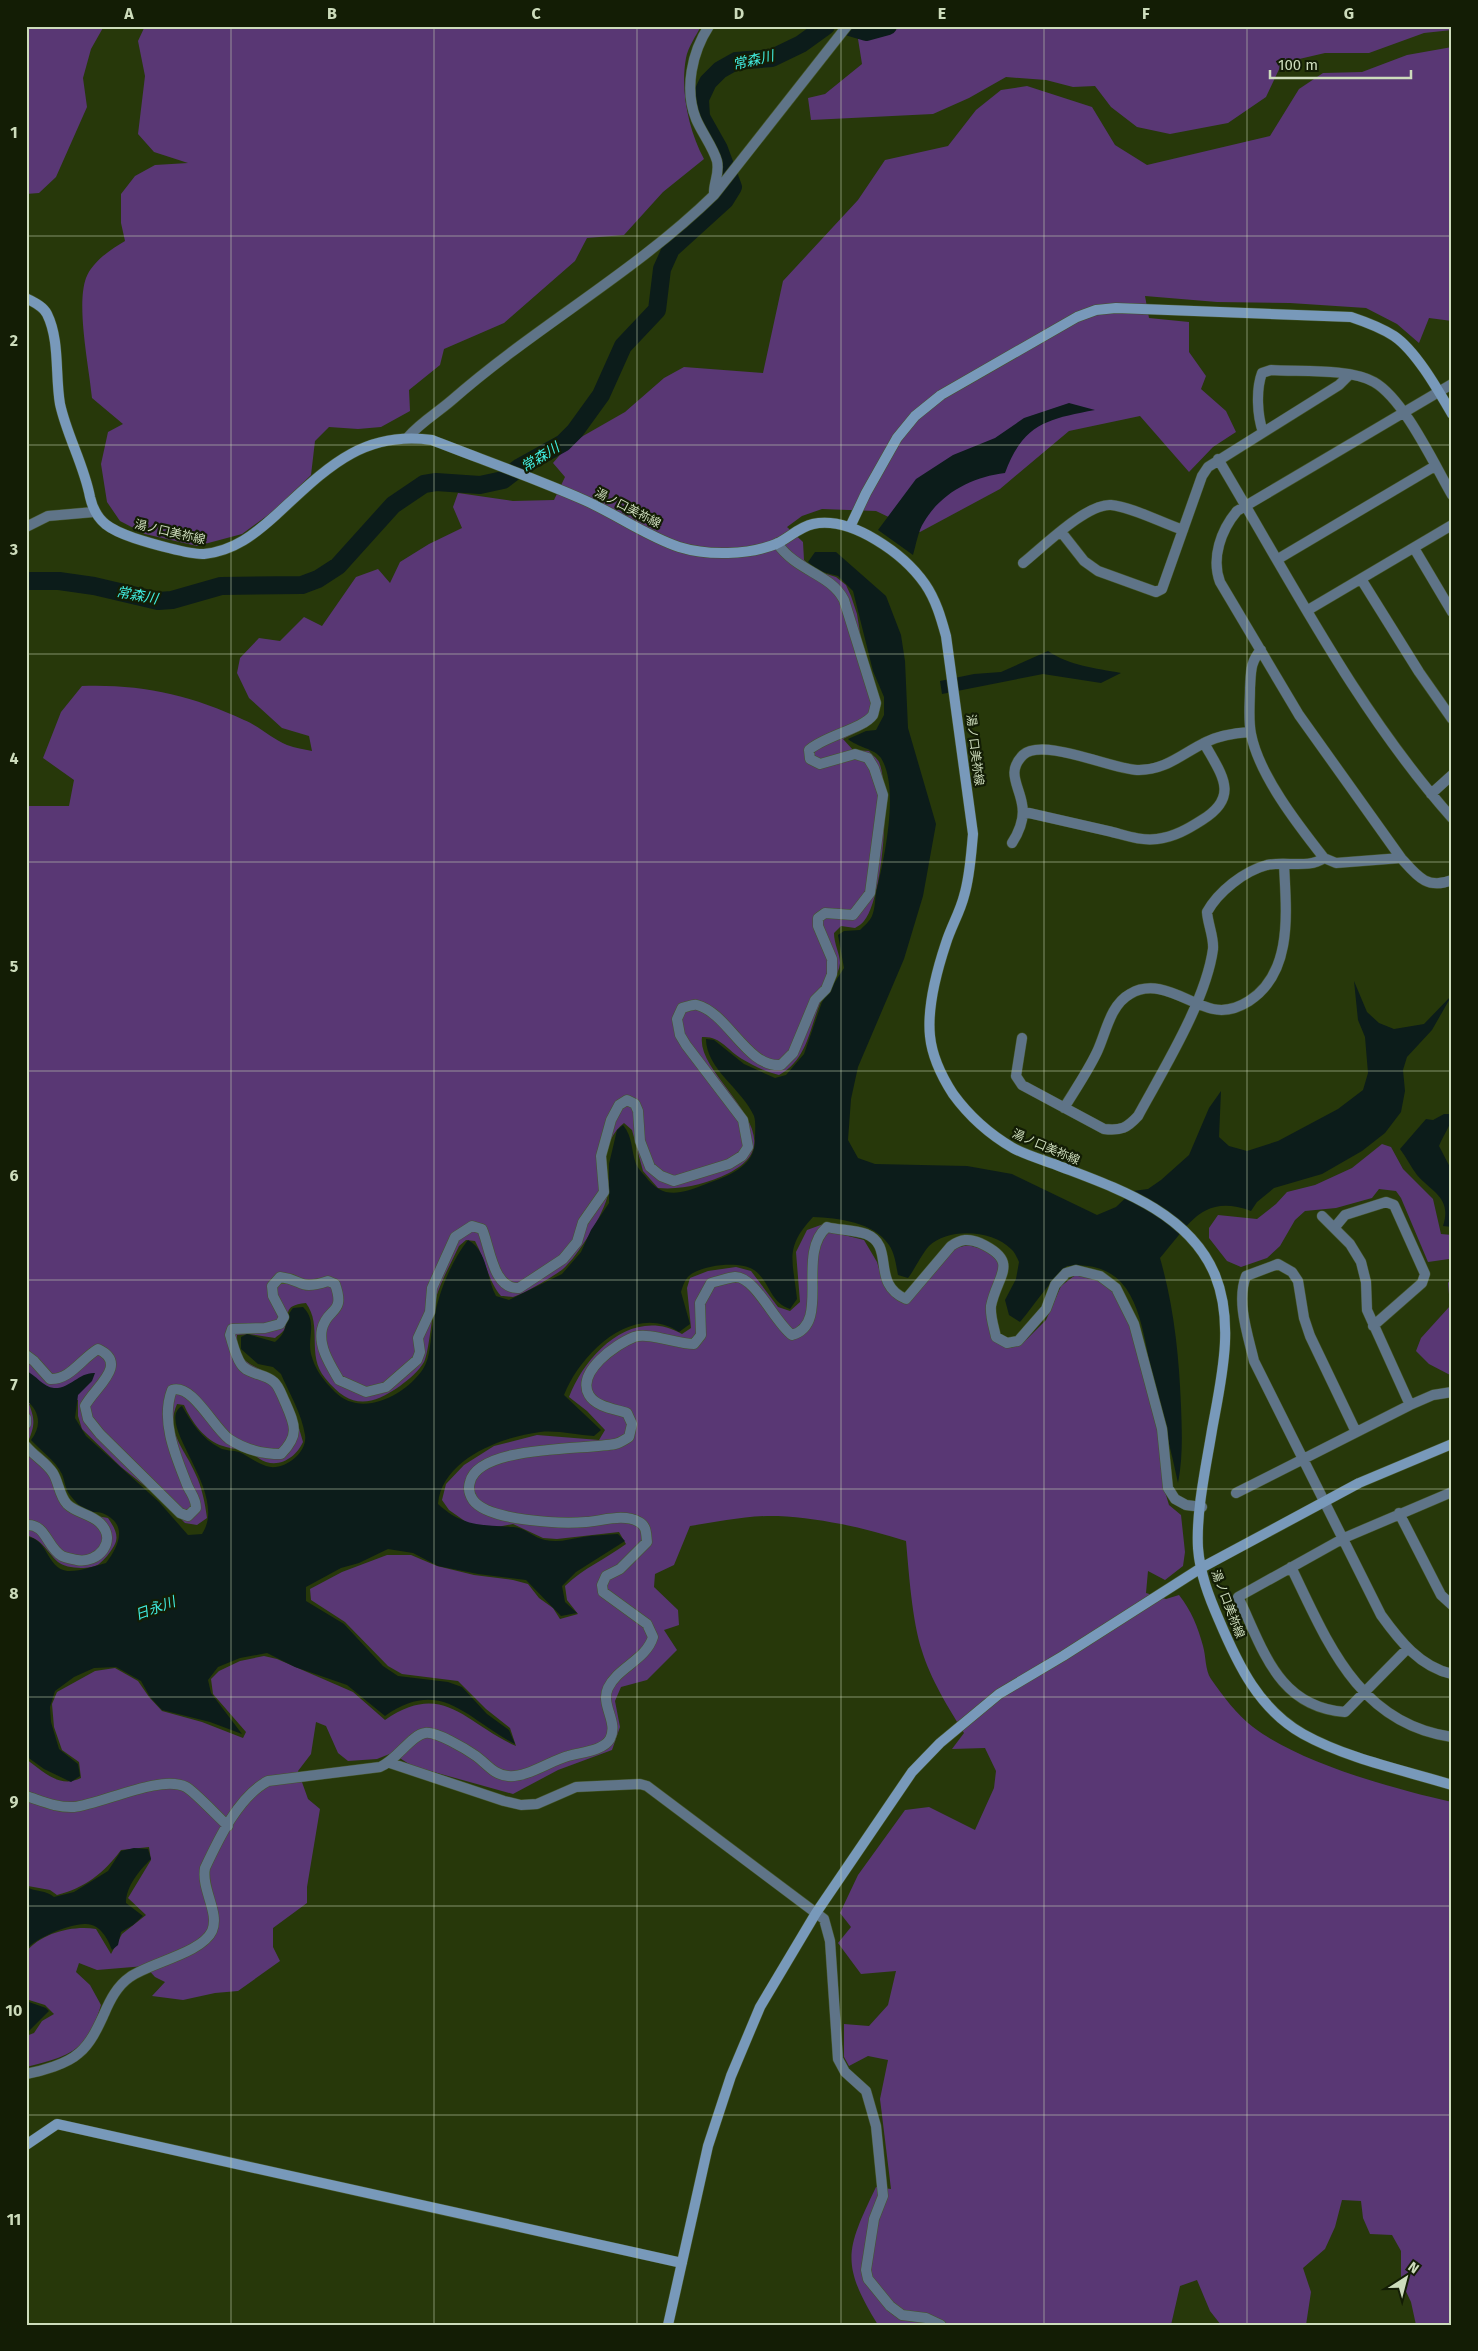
<svg xmlns="http://www.w3.org/2000/svg" width="1478" height="2351" font-family="'Fira Sans','Noto Sans JP',sans-serif">
<style>
.green{fill:#593774}
.water{fill:#0c1c1a}
.lines{fill:none;stroke-linecap:round;stroke-linejoin:round}
.river{stroke:#0c1c1a;stroke-width:18}
.street-casing{stroke:#45562a;stroke-width:11}
.secondary-casing{stroke:#45562a;stroke-width:11}
.street{stroke:#5f7488;stroke-width:10}
.secondary{stroke:#7899ba;stroke-width:10}
.grid{fill:none;stroke:#cddcbc;stroke-width:1;stroke-opacity:0.55}
.labels{text-anchor:middle;stroke-width:4.5;stroke-linejoin:round;paint-order:stroke}
.street-label{font-size:12px;fill:#cddcbc;stroke:#131d05}
.water-label{font-size:14px;font-style:italic;fill:#41eee2;stroke:#131d05}
.neatline{fill:none;stroke:#cddcbc;stroke-width:2}
.grid-label{font-size:16px;text-anchor:middle;font-weight:bold;fill:#cddcbc}
</style>
<rect width="100%" height="100%" fill="#27380a"/>
<path class="green" d="M26,26H104L91,49L83,78L87,107L56,177L39,193L26,194Z
M145,26H701C696,36 688,47 686,58C680,91 689,131 704,159L663,192L624,235L587,238L575,261L504,323L444,349L440,365L409,390L410,411L381,427L358,429L329,427L315,441L311,475L275,510L242,534L197,546L145,534L120,521L107,502L101,464L108,432L123,424L92,398C89,366 76,306 86,278C92,262 111,249 125,241L121,223V194L135,176L155,165L188,163L154,152L138,134L145,76L138,41Z
M925,26H1452V30L1424,33L1369,53H1325L1282,63L1266,97L1228,123L1170,134L1137,127L1111,107L1095,86L1073,87L1046,80L1006,77L969,98L933,114L811,120L808,98L825,94L862,64L858,39L889,30Z
M1452,47V321L1429,318L1419,343L1397,324L1366,308L1290,303L1217,302L1145,296L1149,318L1189,322V352L1206,376L1201,389L1226,411L1236,432L1213,447L1189,472L1140,416L1069,431L1000,489L920,532L876,511L822,509L802,516L787,527L803,542L804,560L817,571L836,577L846,585L851,596L857,614L874,720L867,727L843,739L853,750L869,751C872,755 877,758 879,762C891,790 883,899 864,921C862,924 858,926 855,928L841,926L834,933C834,944 840,954 840,963C839,977 826,988 821,1001C809,1029 808,1059 779,1075C766,1072 754,1066 742,1059C727,1050 721,1036 702,1037C696,1078 801,1137 729,1173C706,1184 683,1190 658,1188L643,1171L632,1130L624,1123C612,1132 605,1149 606,1164C607,1174 610,1184 608,1194C604,1214 578,1256 563,1269C554,1276 524,1294 513,1297C510,1297 505,1296 501,1296C488,1281 485,1259 475,1241L466,1240L459,1246C451,1263 441,1281 436,1298C432,1313 429,1353 424,1362C419,1371 408,1380 400,1386C370,1407 350,1409 325,1378C306,1355 323,1326 306,1303C280,1306 292,1314 284,1330C282,1333 277,1336 275,1338L249,1334L237,1335C237,1372 261,1361 279,1384C291,1399 298,1424 303,1442C297,1455 283,1467 266,1462C260,1460 255,1455 249,1452C241,1449 231,1449 223,1446C205,1441 191,1421 184,1405L177,1404C165,1432 185,1449 195,1473C202,1487 205,1503 207,1518L197,1525L185,1523L161,1499L121,1467L82,1429L78,1416V1400L29,1404C35,1420 35,1425 28,1442L50,1461L64,1493L74,1505L91,1515L108,1518C114,1527 120,1536 114,1546C110,1553 105,1559 99,1564C90,1570 66,1569 58,1562C46,1551 43,1540 26,1535V806H69L74,780L43,758L61,712L82,686C141,684 191,695 244,720C259,726 272,739 287,745C295,748 304,749 312,751L309,736L282,728L249,698L237,673L240,658L259,638L280,641L304,617L322,626L356,577L378,569L390,583L400,562L429,544L462,528L453,507L458,493L513,501L554,500L565,477L553,463L569,444L625,412L664,378L684,367L763,373L783,281L858,200L885,160L948,146L976,110L1001,90L1027,86L1092,107L1115,145L1147,165L1270,136L1299,89L1323,73L1362,72L1407,55Z
M1382,1144L1391,1147L1403,1169L1433,1199L1441,1234L1452,1235V1262L1449,1259L1428,1262L1401,1198L1396,1191L1379,1189L1372,1198L1336,1208L1305,1211L1295,1220L1280,1246L1267,1258L1241,1267L1227,1261L1209,1238V1228L1218,1215L1257,1219L1276,1204L1287,1192L1315,1185L1352,1168Z
M829,1222L844,1235L864,1240L877,1262L884,1285L902,1300L956,1248L968,1245L989,1251L1002,1266L987,1311L995,1340L1011,1348L1027,1339L1046,1320L1061,1286L1078,1273L1098,1279L1113,1290L1132,1328L1161,1432L1163,1485L1169,1505L1181,1515L1185,1552L1183,1566L1165,1580L1148,1571L1146,1593L1166,1599L1179,1595C1191,1610 1198,1627 1203,1646C1206,1656 1205,1670 1211,1679C1223,1696 1237,1715 1253,1727C1300,1763 1394,1789 1452,1802V2325H1416L1411,2302L1401,2281V2251L1392,2235L1370,2234L1363,2218L1361,2201L1342,2200L1335,2227L1325,2249L1303,2268L1311,2292L1306,2325H1221L1210,2311L1197,2280L1180,2286L1171,2325H878C840,2263 846,2250 876,2187L891,2189L880,2099L888,2060L868,2056L849,2066L844,2057V2024L869,2026L888,2005L896,1971L861,1974L838,1943L851,1927L840,1913L858,1875L905,1810L929,1807L975,1830L994,1788L996,1771L985,1748L952,1749L964,1733C949,1709 930,1678 922,1651C912,1620 909,1574 906,1541C866,1528 820,1518 778,1516C749,1515 718,1522 690,1526L674,1565L655,1574L654,1587L678,1610L679,1625L664,1630L677,1650L647,1680L621,1687L615,1701L620,1727L612,1750L558,1770L513,1794L412,1766L392,1753L377,1759L348,1761L338,1753L326,1726L316,1722L311,1754L298,1771L308,1799L320,1809L307,1887V1903L273,1928V1947L280,1961L238,1991L215,1993L183,2000L152,1996L165,1982L155,1977L145,1966L97,1970L79,1963L76,1972L90,1985L101,2005C87,2051 71,2056 26,2067V2036L34,2033L42,2021L54,2014L45,2005L29,2000L26,1995V1952C41,1933 73,1925 96,1929L111,1954L122,1934L146,1915L128,1898L151,1860L149,1847L121,1850C104,1873 85,1888 57,1895L50,1890L28,1886L26,1884L28,1840L26,1831V1759C43,1771 59,1789 81,1778L79,1762L62,1750L54,1727L52,1704L57,1692L95,1671L115,1668L138,1681L149,1697L162,1711L202,1722L243,1738L246,1732L213,1694L211,1679L219,1671L240,1661L264,1656L277,1659L353,1692L385,1720C444,1680 464,1723 516,1746L510,1728L486,1709L458,1681L402,1674L388,1666L345,1622L311,1600L310,1589L342,1572L387,1555H411L437,1566L474,1575L513,1580L528,1584L539,1598L553,1608L560,1619L578,1614L567,1600L565,1586C583,1568 606,1559 626,1544L619,1532L557,1539L543,1538L513,1524L492,1528L469,1524L449,1510L442,1500L446,1484L464,1465L494,1446L537,1435L599,1440L605,1430L587,1411L569,1397C586,1353 633,1306 682,1334L691,1328L687,1288L690,1278L708,1271L736,1267L751,1271L778,1307L790,1311L800,1302L796,1252L807,1230Z
M1452,1276V1376L1429,1364L1416,1351L1421,1338L1450,1306L1448,1283Z"/>
<path class="water" d="M1069,403L1095,410C1047,419 1023,424 1005,473C972,477 941,493 924,522C918,531 916,545 913,555L878,530L916,479L953,455L995,438L1024,418Z
M815,552H836L886,596L901,635L905,661L908,728L936,824L923,896L904,959L858,1067L851,1099L848,1140L858,1158L875,1164L967,1166L1012,1174L1097,1215L1116,1207L1133,1191L1148,1189L1161,1180L1189,1155L1209,1108L1221,1091L1219,1137L1229,1146L1247,1151L1278,1141L1338,1109L1363,1090L1368,1073L1365,1037L1358,1020L1354,981L1367,1012L1379,1023L1394,1029L1424,1024L1452,995L1432,1030L1407,1057L1403,1070L1405,1091L1401,1112L1385,1133L1362,1151L1322,1174L1274,1188L1257,1202L1251,1211C1202,1193 1189,1225 1160,1258C1174,1307 1179,1355 1181,1406C1182,1433 1183,1457 1178,1483C1171,1450 1163,1418 1154,1386C1146,1353 1143,1293 1111,1274C1096,1265 1083,1265 1067,1266C1048,1283 1036,1303 1020,1322L1009,1315L1005,1300L1016,1279L1019,1262C1017,1258 1015,1252 1011,1249C993,1230 948,1227 929,1246C921,1255 915,1269 908,1278L898,1275C896,1265 895,1254 889,1245C874,1222 838,1218 813,1217C784,1248 793,1260 797,1299L790,1309C769,1302 770,1281 754,1270C740,1260 697,1265 687,1278C684,1282 682,1288 681,1292L690,1324L679,1332C633,1301 580,1354 564,1395L601,1430L594,1436C577,1435 557,1430 540,1432C501,1437 442,1459 438,1504C463,1527 482,1525 513,1527C524,1527 534,1538 545,1540C559,1543 570,1539 583,1537C594,1535 606,1535 618,1534L625,1541L576,1572L562,1586L565,1602L577,1613L561,1616L526,1580L478,1574L438,1566L413,1553L388,1549L359,1563L341,1568L306,1587V1601L344,1624L383,1666L398,1676L448,1682L462,1687L487,1714L509,1730L515,1744C467,1720 442,1676 385,1716L347,1685L295,1667L267,1653L240,1658L218,1667L208,1680L211,1693L242,1734L210,1722L162,1710L150,1697L141,1681L116,1667L94,1668L74,1677L55,1691L50,1707L51,1722L59,1749L78,1764L80,1776L71,1782L44,1769L26,1756V1537C48,1537 46,1568 67,1571C79,1572 94,1566 106,1563C119,1546 129,1524 102,1513C97,1511 91,1513 86,1511C81,1508 74,1500 70,1495C65,1489 65,1481 62,1474C55,1460 41,1451 31,1440C42,1426 40,1411 26,1400V1371C36,1375 43,1387 54,1388C70,1389 79,1372 95,1373L92,1381L78,1395L75,1418L86,1436L159,1502L188,1535L202,1534C230,1492 153,1423 182,1406C191,1422 202,1439 220,1448C225,1451 233,1450 239,1452C248,1456 257,1463 266,1466C283,1472 308,1453 305,1435C302,1414 289,1393 281,1374L273,1367L258,1364L241,1349V1337L247,1334L275,1342C291,1329 282,1321 293,1308L303,1307C318,1322 307,1337 311,1354C315,1370 324,1381 335,1392C361,1418 405,1396 423,1369C431,1357 430,1338 433,1325C437,1296 450,1263 468,1240C488,1251 486,1278 496,1296L509,1300L562,1274L581,1252L591,1230L609,1203V1164L617,1130L623,1125C633,1137 631,1150 636,1164C638,1168 642,1173 645,1176C663,1200 680,1194 706,1184C727,1176 756,1167 755,1139C755,1132 756,1122 754,1116C743,1090 706,1069 706,1039L714,1040L744,1064L775,1078L786,1075L804,1054L822,1002L844,968L838,935L844,931L860,930C864,926 870,921 872,916C875,909 875,900 876,893C884,860 900,788 881,758C875,749 857,747 848,739L866,731L876,730L884,715V697L873,671L853,591L838,576L819,571L808,562Z
M1048,651C1070,666 1095,668 1121,673L1101,683L1043,674L942,694L940,681L974,674L1001,672Z
M1444,1114H1452C1452,1125 1443,1135 1439,1146L1452,1171V1227L1443,1226C1452,1198 1433,1193 1417,1175C1411,1167 1406,1157 1400,1149L1426,1119L1433,1120Z
M134,1848L148,1849L151,1859C139,1871 126,1886 126,1903L143,1916L133,1925L121,1932L118,1945L112,1950C108,1939 100,1924 86,1924C71,1923 35,1938 26,1950V1887C36,1892 46,1890 54,1897L74,1892L108,1871L121,1851Z
M26,1998L29,2002L46,2008L49,2011L26,2034Z"/>
<g class="lines">
<path class="river" d="M846,26L866,32L888,26
M26,581H59L94,586L158,601L172,600L221,586L302,585L318,579L338,566L393,505L424,484L436,482L480,485L503,480L520,467L563,443L575,431L601,395L623,346L657,310L662,269L671,249L725,200L733,187L719,149L701,117L700,99L708,82L720,70L736,61L772,58L801,44L826,26"/>
<defs>
<path id="street" d="M714,195L847,26
M1452,384L1237,511C1221,530 1211,558 1220,582L1299,715L1401,858C1417,876 1427,890 1452,880
M1263,432C1257,415 1256,389 1262,373L1271,370C1299,372 1350,368 1374,382C1404,399 1434,464 1452,495
M408,437C421,422 437,413 452,400C535,327 634,273 714,195C713,183 720,174 717,161C713,147 702,133 696,119C684,89 692,52 709,26
M1218,459C1291,581 1357,711 1452,818
M26,527L48,516L94,512
M1062,533L1084,561L1098,571L1156,592L1162,589L1202,476L1208,467L1339,385L1349,375
M1414,548L1452,612
M1278,559L1435,466
M1023,563C1043,547 1087,503 1111,505C1132,507 1162,523 1183,530
M1361,579L1419,672L1452,719
M1308,610L1452,525
M1261,650C1250,662 1251,672 1250,688C1250,703 1248,719 1251,734C1259,775 1298,825 1324,858L1336,863L1401,858
M1431,794L1452,775
M1023,814L1029,813C1056,819 1082,825 1108,831C1125,835 1139,841 1157,839C1174,837 1188,829 1202,820C1241,796 1221,774 1204,743
M1012,843C1019,832 1025,818 1022,804C1019,785 1006,772 1023,755C1042,737 1112,769 1137,770C1165,771 1183,753 1206,742C1220,735 1235,733 1250,732
M1022,1038L1016,1076L1022,1085L1104,1129C1121,1131 1127,1128 1138,1116C1163,1070 1206,1001 1213,949C1214,937 1208,925 1207,912C1218,892 1244,871 1267,865C1286,861 1309,869 1324,858
M1064,1108C1075,1090 1088,1071 1097,1052C1106,1033 1110,1005 1130,994C1158,977 1187,1003 1213,1009C1227,1012 1238,1008 1249,1001C1294,972 1286,910 1284,864
M1322,1216L1350,1244L1361,1262L1366,1282L1367,1310L1410,1405
M1335,1227L1345,1215L1386,1202L1394,1205L1425,1274L1422,1283L1373,1326
M26,1355L34,1361L50,1379C70,1380 81,1359 98,1349C130,1364 94,1388 85,1406L88,1419L100,1434L180,1513L188,1516L196,1508C196,1499 192,1495 188,1487C176,1457 160,1421 172,1390C192,1383 213,1427 229,1439C244,1449 263,1454 281,1454C300,1435 295,1425 285,1402C282,1396 279,1386 274,1382C264,1373 248,1375 241,1364C235,1355 233,1344 230,1335L232,1329L265,1328L280,1324L284,1317L273,1296L272,1286L280,1277C305,1280 298,1291 328,1281L335,1284C346,1315 327,1307 322,1329C318,1347 331,1366 339,1380L366,1392L386,1387L417,1360L420,1352L418,1338L430,1312L432,1288L455,1237L472,1226L482,1229C490,1247 493,1290 519,1288L563,1259L577,1242L583,1222L604,1192L601,1156L611,1120L619,1105L627,1100L635,1104L638,1111L640,1141L650,1167L661,1176L674,1181L729,1164L742,1156L748,1147L743,1120L686,1045L680,1035L677,1019L682,1008C687,1007 693,1004 697,1005C728,1013 747,1068 781,1065L793,1053L815,1000L826,989L832,974V959L818,926V918L825,913L853,915L870,893L883,795L874,768L868,758L855,754L820,764L810,759L809,750C824,736 863,729 873,715C874,712 875,707 876,703L844,600C830,573 797,572 777,543
M26,1418V1424
M1356,1432L1310,1336L1304,1318L1298,1281L1292,1272L1278,1264L1246,1276C1236,1302 1248,1335 1254,1361L1381,1615C1399,1640 1420,1667 1452,1674
M26,1446C34,1456 46,1462 53,1473C59,1483 59,1495 67,1504C76,1513 91,1514 100,1523C118,1541 98,1564 77,1560C72,1559 66,1558 62,1556C47,1548 46,1523 26,1525
M1236,1493L1410,1405L1433,1395L1452,1392
M1399,1513L1441,1595L1452,1605
M1291,1567C1327,1641 1358,1724 1452,1737
M1408,1648L1345,1712C1277,1707 1263,1648 1238,1597L1344,1538L1452,1492
M390,1763L504,1801L521,1805L537,1804L576,1787L640,1784L647,1786L824,1919L830,1941L838,2059L845,2072L866,2091L876,2126L883,2196L874,2219L866,2270L868,2279L890,2306L902,2315L926,2318L941,2325
M26,1796C42,1801 57,1808 74,1807C102,1804 161,1774 186,1787C194,1791 219,1818 228,1826
M26,2074C42,2071 67,2064 79,2053C91,2043 98,2027 104,2014C110,2000 117,1986 130,1977C149,1963 202,1953 212,1931C220,1913 201,1889 205,1868C219,1838 239,1796 268,1781L380,1767C397,1760 411,1735 425,1733C436,1731 466,1749 476,1756C487,1764 494,1775 508,1776C526,1778 550,1761 568,1756C581,1752 603,1751 610,1739C619,1722 600,1705 608,1688C618,1667 646,1660 653,1637L647,1624L603,1592L602,1585L606,1576L620,1569L647,1542C646,1534 647,1526 639,1522C624,1513 602,1521 586,1522C562,1524 488,1521 473,1500C469,1494 468,1488 470,1482C479,1445 584,1450 615,1444C620,1443 624,1440 629,1437L632,1424L627,1413C615,1409 596,1407 589,1395C576,1372 616,1344 634,1337C649,1332 676,1344 694,1344L701,1335L700,1303L711,1283C719,1281 727,1278 735,1277C755,1276 775,1323 792,1335C832,1324 795,1254 827,1227C839,1230 854,1230 866,1234C896,1246 870,1284 906,1299L951,1246C961,1239 969,1238 980,1243C1021,1262 997,1275 991,1306C990,1317 994,1327 996,1337L1007,1343L1018,1341L1046,1309L1055,1285L1066,1273L1076,1270L1100,1276L1116,1288L1134,1324L1162,1429L1168,1488L1175,1499L1186,1505L1202,1507"/>
<path id="secondary" d="M26,298C33,302 43,306 47,314C60,340 55,375 60,404C67,436 84,465 90,497C96,523 111,530 134,538C149,543 191,555 204,554C234,551 255,534 276,515C325,470 361,430 432,440C483,460 534,478 584,500C616,514 646,536 679,547C708,556 748,555 776,544C789,538 799,527 813,524C852,516 904,554 925,584C936,600 941,618 946,636L973,834C971,855 970,876 964,896C960,912 951,927 946,943C937,970 927,1007 930,1036C932,1056 942,1077 953,1094C969,1116 989,1134 1013,1148C1026,1155 1040,1159 1054,1164C1113,1187 1188,1210 1215,1275C1235,1324 1221,1380 1212,1430C1206,1467 1196,1511 1198,1548C1200,1574 1209,1597 1219,1620C1238,1665 1259,1709 1303,1734C1348,1759 1403,1770 1452,1785
M850,527L866,493L897,438L915,416L941,395L1077,317L1096,310L1116,308L1351,317C1366,322 1380,327 1394,336C1416,351 1438,390 1452,414
M26,2145L57,2124L682,2263
M668,2325L708,2146L731,2076L760,2007L816,1913L912,1772L940,1743L999,1694L1063,1656L1201,1568L1359,1483L1452,1444"/>
</defs>
<use href="#street" class="street-casing"/>
<use href="#secondary" class="secondary-casing"/>
<use href="#street" class="street"/>
<use href="#secondary" class="secondary"/>
</g>
<path class="grid" d="M231,26V2325M434,26V2325M637,26V2325M841,26V2325M1044,26V2325M1247,26V2325M26,236H1452M26,445H1452M26,654H1452M26,862H1452M26,1071H1452M26,1280H1452M26,1489H1452M26,1697H1452M26,1906H1452M26,2115H1452"/>
<g class="labels">
<g class="street-label">
<text transform="translate(628 508) rotate(27)" y="4">湯ノ口美祢線</text>
<text transform="translate(170 532) rotate(13)" y="4">湯ノ口美祢線</text>
<text transform="translate(975 750) rotate(83)" y="4">湯ノ口美祢線</text>
<text transform="translate(1046 1147) rotate(23)" y="4">湯ノ口美祢線</text>
<text transform="translate(1228 1604) rotate(69)" y="4">湯ノ口美祢線</text>
</g>
<g class="water-label">
<text transform="translate(753 60) rotate(-13)" y="5">常森川</text>
<text transform="translate(540 457) rotate(-32)" y="5">常森川</text>
<text transform="translate(137 595) rotate(10)" y="5">常森川</text>
<text transform="translate(155 1608) rotate(-20)" y="5">日永川</text>
</g>
</g>
<rect width="1478" height="2351" fill="none" stroke="#131d05" stroke-width="55"/>
<g transform="translate(1406 2278) rotate(36)" stroke="#131d05" stroke-width="4" paint-order="stroke">
<path d="M0-4L9 19L0 12L-9 19Z" fill="#cddcbc"/>
<text y="-8" font-size="14" font-weight="bold" text-anchor="middle" fill="#cddcbc">N</text>
</g>
<path d="M1270 70v8h141v-8" fill="none" stroke="#cddcbc" stroke-width="2.5"/>
<text x="1278" y="70" font-size="15" fill="#cddcbc" stroke="#131d05" stroke-width="4" paint-order="stroke">100 m</text>
<rect x="28" y="28" width="1422" height="2296" class="neatline"/>
<g class="grid-label">
<text x="129" y="19">A</text>
<text x="332" y="19">B</text>
<text x="536" y="19">C</text>
<text x="739" y="19">D</text>
<text x="942" y="19">E</text>
<text x="1146" y="19">F</text>
<text x="1349" y="19">G</text>
<text x="14" y="138">1</text>
<text x="14" y="346">2</text>
<text x="14" y="555">3</text>
<text x="14" y="764">4</text>
<text x="14" y="972">5</text>
<text x="14" y="1181">6</text>
<text x="14" y="1390">7</text>
<text x="14" y="1599">8</text>
<text x="14" y="1807">9</text>
<text x="14" y="2016">10</text>
<text x="14" y="2225">11</text>
</g>
</svg>
